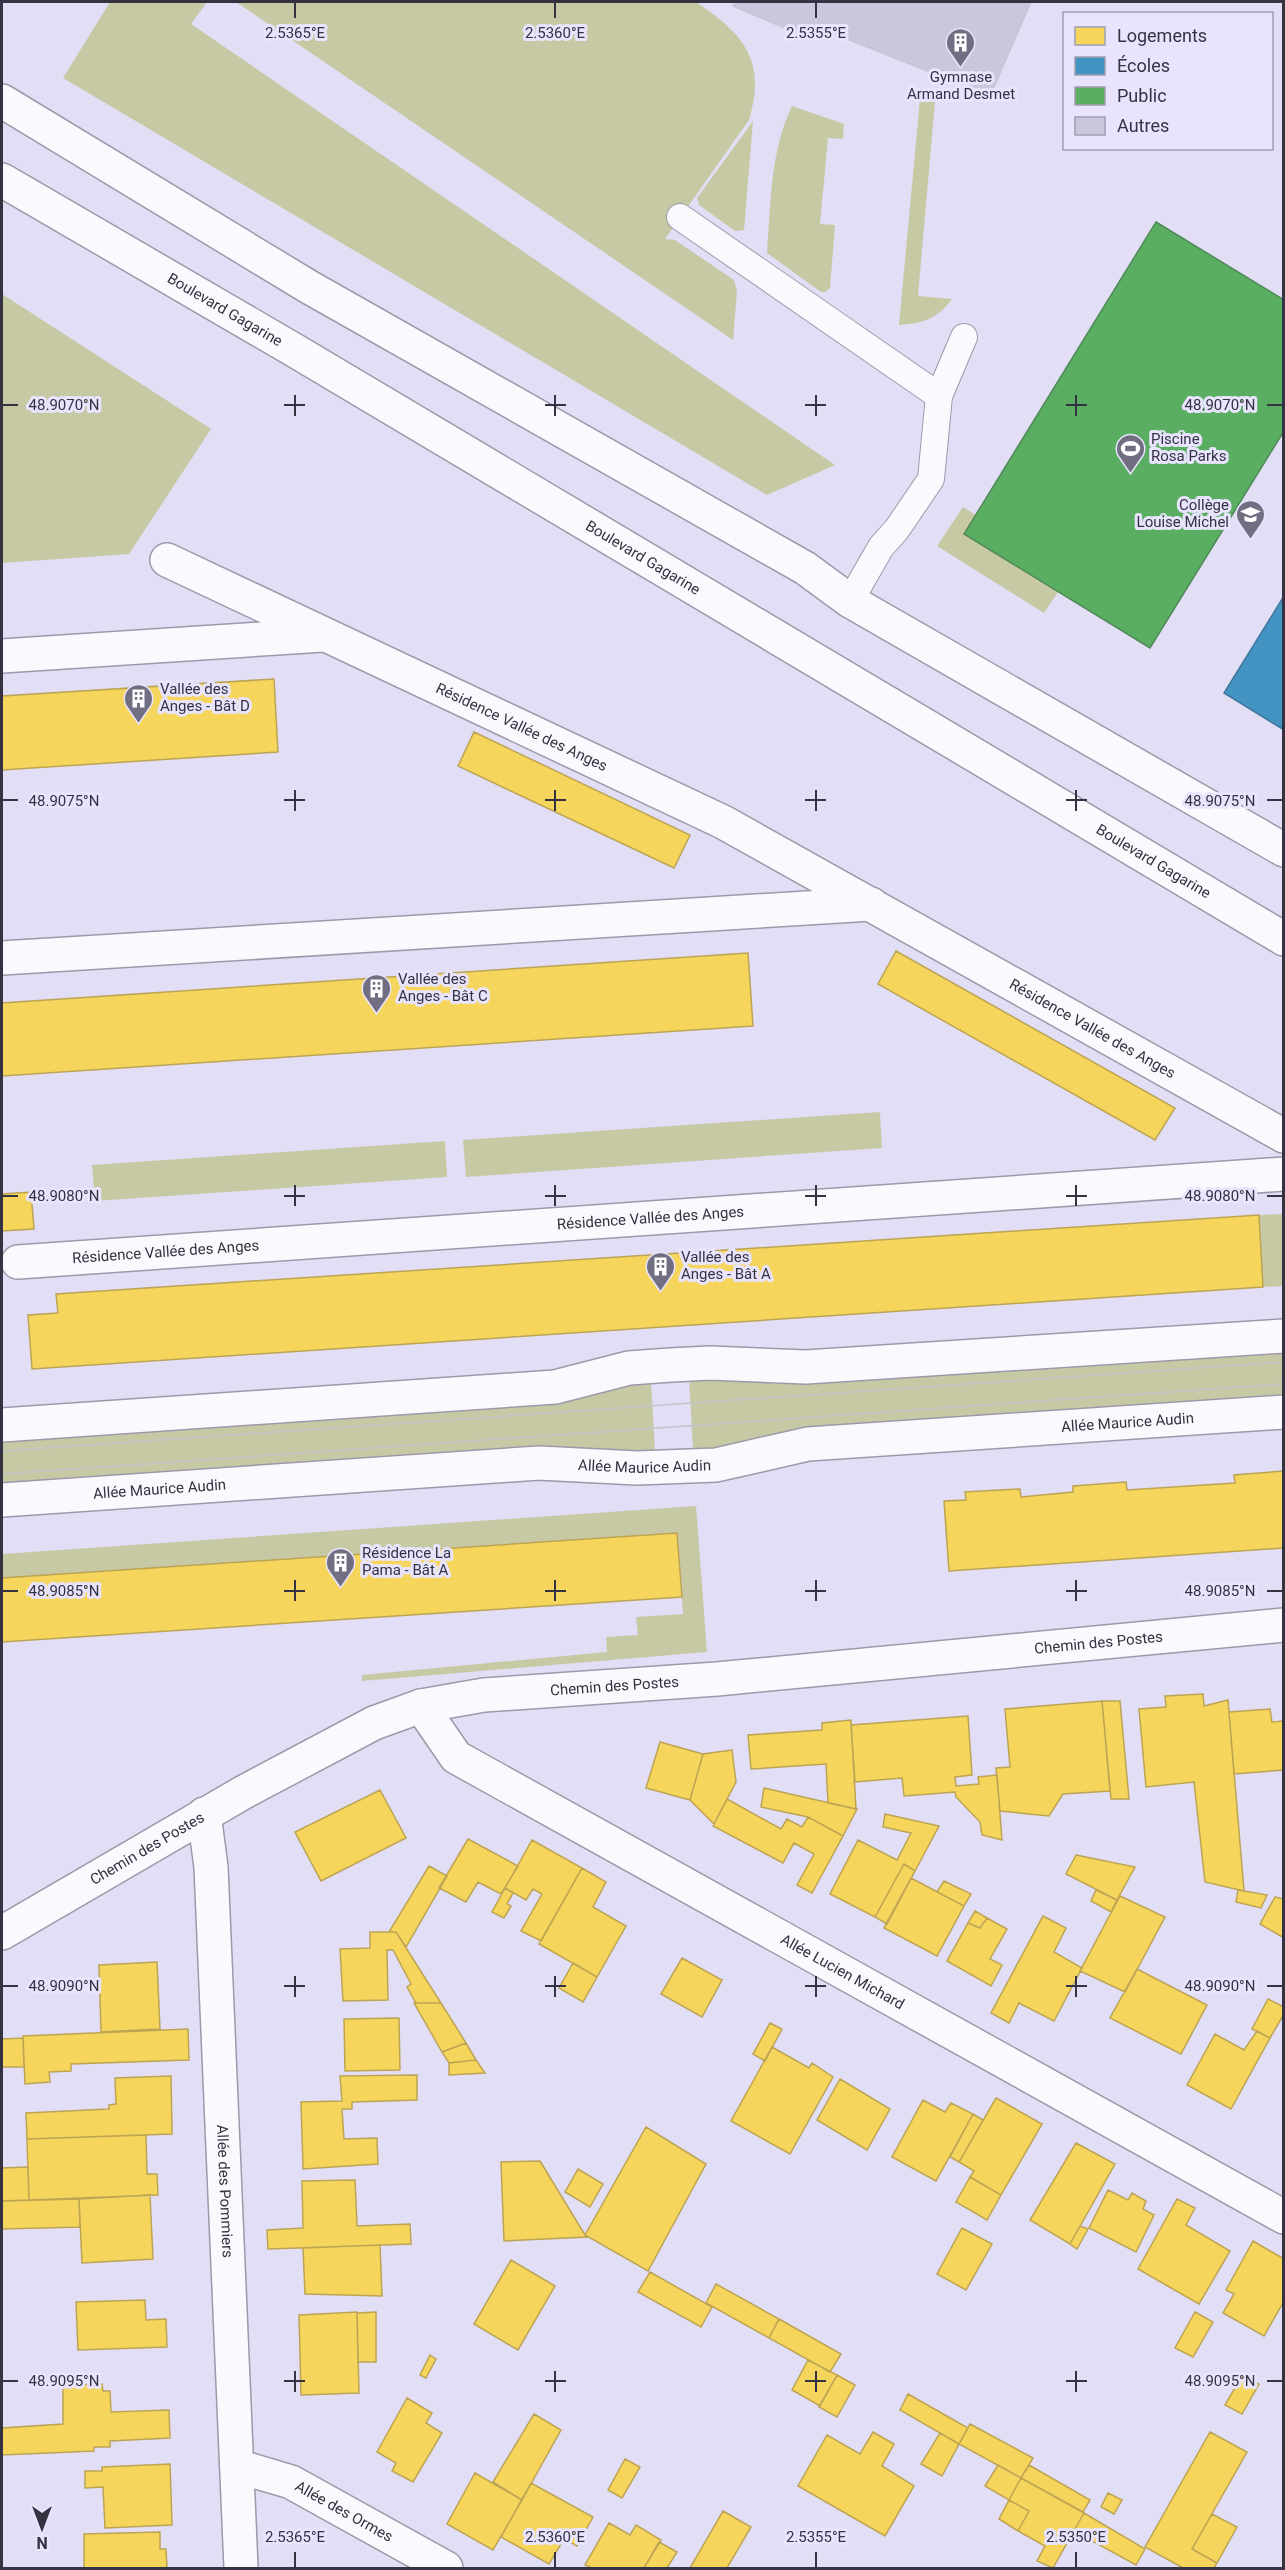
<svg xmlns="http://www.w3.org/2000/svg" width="1285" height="2570" font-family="Roboto,sans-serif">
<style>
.green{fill:#c7c9a5}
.homes{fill:#f6d55c;stroke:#bca454;stroke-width:1.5}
.schools{fill:#4393c3;stroke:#3f769c;stroke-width:1.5}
.public{fill:#5aae61;stroke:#4f8958;stroke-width:1.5}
.building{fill:#cac6db;stroke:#c8c5d7;stroke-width:1.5}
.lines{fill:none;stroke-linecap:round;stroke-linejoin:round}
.service-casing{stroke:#9c99aa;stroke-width:28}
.minor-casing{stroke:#9c99aa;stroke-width:36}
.tertiary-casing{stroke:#9c99aa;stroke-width:36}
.secondary-casing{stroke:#9c99aa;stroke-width:36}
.service{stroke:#fafafe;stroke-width:26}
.minor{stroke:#fafafe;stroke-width:33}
.tertiary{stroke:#fafafe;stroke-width:33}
.secondary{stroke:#fafafe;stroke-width:33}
.tram{stroke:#c4c4ca;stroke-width:1.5}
.ticks{fill:none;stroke:#353242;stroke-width:2}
.labels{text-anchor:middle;stroke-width:6;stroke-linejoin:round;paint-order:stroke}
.poi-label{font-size:15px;fill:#353242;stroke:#e8e4fd;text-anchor:start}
.street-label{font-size:15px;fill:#353242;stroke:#e8e4fd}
.ticks-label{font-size:15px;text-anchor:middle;fill:#353242;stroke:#e8e4fd;stroke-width:6;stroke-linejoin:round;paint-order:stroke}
</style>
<rect width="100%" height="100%" fill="#e1def5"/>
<path class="green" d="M110,2H207L191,24L835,465L767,495L63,78Z
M236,2H696C743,34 767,59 749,120L665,239L675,240L734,280L737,291L733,340Z
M920,99L935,101L918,296L952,299C937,319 924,323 899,325Z
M792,106L844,124L843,139L828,138L820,224L835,225L830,288L825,292H821L767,253C771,203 770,152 792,106Z
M753,121L744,230L735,231L699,205L697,198Z
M2,294L211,429L129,554L2,563Z
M963,507L976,515L964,534L1058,592L1044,613L937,546Z
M880,1112L882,1148L466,1177L463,1140Z
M445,1141L447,1177L95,1201L92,1165Z
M1283,1214V1286L1263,1287L1259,1215Z
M1283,1349V1397L783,1432L712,1449L693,1450L689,1378L713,1377L778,1384Z
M651,1381L655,1452L634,1453L566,1447L2,1486V1438Z
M696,1506L707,1652L362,1681V1675L607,1652L606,1637L638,1635L636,1617L683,1614L677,1533L2,1578V1554Z"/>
<path class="homes" d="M274,679L278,752L2,770V696Z
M474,732L690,835L674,868L458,766Z
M896,951L1175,1108L1155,1140L878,984Z
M748,953L753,1026L2,1076V1003Z
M31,1192L34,1229L2,1231V1194Z
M1259,1215L1263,1287L32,1369L28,1315L58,1313L56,1294Z
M1284,1471V1548L949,1571L944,1501L966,1500L965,1492L1020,1489L1021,1497L1073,1492V1486L1126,1482L1127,1490L1235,1483L1234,1475Z
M677,1533L682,1597L2,1642V1578Z
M1203,1694L1204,1706L1228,1700L1244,1891L1205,1882L1194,1782L1146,1787L1139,1709L1166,1707L1165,1696Z
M1102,1701H1120L1129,1799H1111Z
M1102,1701L1110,1791L1063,1794L1049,1816L1000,1811L996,1768L1010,1767L1005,1709Z
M1270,1709L1272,1722L1284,1721V1770L1234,1774L1229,1712Z
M968,1716L972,1775L955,1777L956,1786L979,1784L978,1777L997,1775L1002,1840L982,1835L980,1822L956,1797L955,1792L904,1796L902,1778L855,1782L851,1725Z
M851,1720L856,1809L828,1803L826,1764L751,1769L748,1735L822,1730V1723Z
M660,1742L703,1754L690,1800L646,1788Z
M732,1750L736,1782L714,1824L690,1800L703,1754Z
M764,1788L856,1809H857L843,1836L808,1817L761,1807Z
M380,1790L406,1838L321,1881L295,1832Z
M727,1799L781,1829L787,1819L802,1827L808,1817L843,1836L812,1893L797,1885L814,1854L794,1843L783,1863L713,1826Z
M885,1814L939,1826L915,1871L904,1864L875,1917L830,1894L858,1840L897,1860L911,1833L883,1827Z
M468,1839L518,1866L501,1894L478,1882L466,1902L439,1888Z
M532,1840L582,1868L541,1941L521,1931L542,1894L533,1889L526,1900L505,1888Z
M1076,1855L1135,1867L1117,1900L1066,1874Z
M904,1864L915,1871L887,1924L875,1917Z
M429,1866L447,1876L406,1947L396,1932H389Z
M582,1868L606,1882L593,1907L626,1926L597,1977L539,1944Z
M911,1878L964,1906L937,1956L884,1928Z
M944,1881L971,1894L964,1906L937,1892Z
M505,1888L513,1893L507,1904L511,1906L504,1918L492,1912Z
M1096,1890L1117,1900L1111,1912L1091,1901Z
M1238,1890L1244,1891L1267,1895L1261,1908L1236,1902Z
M1120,1896L1165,1917L1125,1992L1080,1971Z
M1275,1897L1284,1899V1938L1260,1924Z
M975,1911L987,1918L980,1928L968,1923Z
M1043,1916L1066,1928L1054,1952L1082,1968L1054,2021L1019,2003L1009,2023L991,2013Z
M987,1918L1007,1929L990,1959L1002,1965L991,1986L947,1961L968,1923L980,1928Z
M370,1932H396L441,2003H416L407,1987L411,1984L393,1950H387L388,2000L343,2001L340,1949L370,1948Z
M682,1958L722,1980L702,2017L661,1994Z
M157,1962L160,2029L101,2032L99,1965Z
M573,1963L597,1977L583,2002L559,1988Z
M1137,1969L1207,2005L1181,2054L1110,2018Z
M1268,1999L1284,2007V2014L1270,2038L1252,2029Z
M414,2003H441L466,2043L442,2052Z
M399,2018L400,2070L345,2071L344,2019Z
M770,2023L782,2029L765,2061L753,2054Z
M188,2029L189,2060L71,2064V2071L49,2072L50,2082L25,2084L23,2036Z
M1257,2031L1270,2038L1231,2109L1187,2085L1215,2034L1244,2050Z
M23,2038L24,2067H2V2039Z
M466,2043L476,2060L449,2063L442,2052Z
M772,2047L809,2068L812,2063L833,2077L790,2154L731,2121Z
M476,2060L485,2073L449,2075V2063Z
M417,2075V2100L352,2102V2109H342L344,2139L377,2138L378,2164L303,2169L301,2102L342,2101L340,2076Z
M171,2076L172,2134L27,2139L26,2113L109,2109V2105L116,2104L115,2078Z
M840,2079L890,2109L867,2150L817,2120Z
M996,2098L1042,2124L1001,2195L970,2177L974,2171L959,2162Z
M923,2100L945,2112L951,2103L973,2114L936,2181L892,2157Z
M973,2114L983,2120L959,2162L950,2157Z
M646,2127L706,2164L648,2271L585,2235Z
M146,2135L147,2174H157L158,2195L29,2200L27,2139Z
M1076,2143L1115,2164L1070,2244L1030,2220Z
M540,2161L585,2235L587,2237L504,2241L501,2162Z
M28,2167L29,2200L2,2201V2168Z
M578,2169L603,2184L590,2207L565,2192Z
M970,2177L1001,2195L987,2220L956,2202Z
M355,2180L357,2226L410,2224L411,2244L268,2249L267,2230L303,2228L302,2181Z
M1108,2190L1128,2200L1132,2193L1146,2201L1143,2209L1154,2215L1136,2252L1089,2228Z
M150,2195L153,2259L82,2263L79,2199Z
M79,2199L80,2227L2,2229V2201Z
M1177,2199L1195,2208L1186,2225L1230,2251L1199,2304L1138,2269Z
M1080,2226L1088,2229L1077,2249L1070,2244Z
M962,2228L992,2244L966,2290L937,2274Z
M1253,2241L1284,2259V2301L1264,2336L1223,2313L1234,2294L1226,2290Z
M380,2245L382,2296L305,2294L303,2248Z
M511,2260L555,2286L518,2350L474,2324Z
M650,2272L712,2307L701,2327L638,2292Z
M716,2284L779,2319L769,2338L706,2303Z
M145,2300L146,2320L166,2319L167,2347L78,2350L76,2302Z
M357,2312L359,2393L301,2395L299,2315Z
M376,2312V2362H358L357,2313Z
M1195,2312L1213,2322L1193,2357L1175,2348Z
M779,2319L841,2354L830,2372L769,2338Z
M430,2355L436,2359L426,2378L420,2375Z
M808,2360L837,2375L820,2406L792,2390Z
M837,2375L855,2385L837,2417L819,2407Z
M1242,2376L1259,2384L1242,2414L1225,2405Z
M102,2384L103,2391H110L111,2412L169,2410L170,2438L110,2441V2447H94V2451L2,2455V2428L63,2424V2385Z
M908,2394L968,2428L959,2444L900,2410Z
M407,2398L432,2413L426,2423L442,2433L413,2482L392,2471L396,2463L377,2452Z
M534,2414L561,2430L522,2500L493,2482Z
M970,2424L1033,2458L1021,2478L959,2444Z
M873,2432L894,2444L882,2466L914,2486L885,2536L798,2486L827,2435L860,2454Z
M1210,2432L1247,2452L1192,2549L1217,2563L1214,2568H1183L1145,2547Z
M940,2433L959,2444L942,2476L921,2464Z
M625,2459L640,2467L622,2498L608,2490Z
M170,2464L172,2525L105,2528L103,2487L85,2488V2471H102V2467Z
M998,2465L1021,2478L1009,2500L985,2486Z
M1029,2465L1090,2500L1083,2512L1021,2478Z
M475,2473L522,2500L493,2550L447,2524Z
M1021,2478L1084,2513L1053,2568L1037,2561L1045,2546L1018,2531L1029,2511L1009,2500Z
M531,2483L593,2517L577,2546L564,2539L549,2564L501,2537Z
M1108,2493L1122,2500L1114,2514L1101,2507Z
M1009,2500L1029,2511L1018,2531L999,2519Z
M723,2511L751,2527L727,2568H690Z
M1084,2513L1145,2549L1136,2565L1074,2531Z
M1212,2514L1237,2527L1217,2563L1192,2549Z
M609,2523L630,2535L636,2525L661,2540L644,2568H592L585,2565Z
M160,2532V2549H166L167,2568H84V2534Z
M659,2542L677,2552L667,2568H644Z"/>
<path class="schools" d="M1284,596V730L1224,693Z"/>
<path class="public" d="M1156,222L1284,300V431L1150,648L964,534Z"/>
<path class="building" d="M735,2H1031L990,96L817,27L813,40L733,6Z"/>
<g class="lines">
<defs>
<path id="service" d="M680,217L939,396
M850,601L881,547L897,529L931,479L939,396L964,337"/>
<g id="minor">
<path id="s1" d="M167,560L723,822L1284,1136"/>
<path d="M2,656L323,635"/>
<path d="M2,958L871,904"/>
<path id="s2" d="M18,1262L1284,1174"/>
<path id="s3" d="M421,1706L456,1757L1284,2217"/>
<path id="s4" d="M204,1814L211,1867L241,2568"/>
<path id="s5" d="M2,1933L244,1792L374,1723L421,1706L484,1695L717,1679L1284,1625"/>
<path id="s6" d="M237,2466L291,2482L446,2568"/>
</g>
<g id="tertiary">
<path d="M2,1425L555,1387L629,1368L671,1365L710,1363L806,1367L1284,1336"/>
<path id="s7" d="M2,1500L539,1463L637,1468L716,1465L808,1444L1284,1412"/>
</g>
<g id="secondary">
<path d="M2,101L309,287L805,568L850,601L1284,850"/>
<path id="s8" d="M2,180L294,350L1284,939"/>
</g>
</defs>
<use href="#service" class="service-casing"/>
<use href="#minor" class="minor-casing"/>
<use href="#tertiary" class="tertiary-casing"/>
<use href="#secondary" class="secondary-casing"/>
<use href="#service" class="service"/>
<use href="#minor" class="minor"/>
<use href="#tertiary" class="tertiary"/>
<use href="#secondary" class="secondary"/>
<path class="tram" d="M2,1451L1284,1362
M2,1474L1284,1384"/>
</g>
<path class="ticks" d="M295,3V18M555,3V18M816,3V18M295,395V416M555,395V416M816,395V416M1076,395V416M3,405H18M284,405H305M545,405H566M805,405H826M1066,405H1087M1267,405H1282M295,790V811M555,790V811M816,790V811M1076,790V811M3,800H18M284,800H305M545,800H566M805,800H826M1066,800H1087M1267,800H1282M295,1185V1206M555,1185V1206M816,1185V1206M1076,1185V1206M3,1196H18M284,1196H305M545,1196H566M805,1196H826M1066,1196H1087M1267,1196H1282M295,1580V1601M555,1580V1601M816,1580V1601M1076,1580V1601M3,1591H18M284,1591H305M545,1591H566M805,1591H826M1066,1591H1087M1267,1591H1282M295,1976V1997M555,1976V1997M816,1976V1997M1076,1976V1997M3,1986H18M284,1986H305M545,1986H566M805,1986H826M1066,1986H1087M1267,1986H1282M295,2371V2392M555,2371V2392M816,2371V2392M1076,2371V2392M3,2381H18M284,2381H305M545,2381H566M805,2381H826M1066,2381H1087M1267,2381H1282M295,2552V2567M555,2552V2567M816,2552V2567M1076,2552V2567"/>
<defs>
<symbol id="building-pin" viewBox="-11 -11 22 30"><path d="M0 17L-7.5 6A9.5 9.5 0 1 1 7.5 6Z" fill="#716e81" stroke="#e8e4fd"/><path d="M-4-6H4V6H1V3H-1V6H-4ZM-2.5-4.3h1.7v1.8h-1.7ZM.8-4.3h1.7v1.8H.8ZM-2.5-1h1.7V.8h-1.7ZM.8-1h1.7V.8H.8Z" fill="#fff"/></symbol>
<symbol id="stadium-pin" viewBox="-11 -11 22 30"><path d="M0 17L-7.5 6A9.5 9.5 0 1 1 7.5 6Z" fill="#716e81" stroke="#e8e4fd"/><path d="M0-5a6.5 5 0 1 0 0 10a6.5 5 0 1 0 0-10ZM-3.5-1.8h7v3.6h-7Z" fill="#fff"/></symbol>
<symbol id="school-pin" viewBox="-11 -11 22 30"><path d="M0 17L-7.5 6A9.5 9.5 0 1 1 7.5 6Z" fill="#716e81" stroke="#e8e4fd"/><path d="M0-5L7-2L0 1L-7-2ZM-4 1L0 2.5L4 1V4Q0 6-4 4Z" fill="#fff"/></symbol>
</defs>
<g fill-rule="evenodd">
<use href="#building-pin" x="944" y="26" width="33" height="45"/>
<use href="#stadium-pin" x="1114" y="432" width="33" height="45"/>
<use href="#school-pin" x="1234" y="498" width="33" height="45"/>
<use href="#building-pin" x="122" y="682" width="33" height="45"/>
<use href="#building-pin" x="360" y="972" width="33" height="45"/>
<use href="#building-pin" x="644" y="1250" width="33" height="45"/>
<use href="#building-pin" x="324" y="1546" width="33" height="45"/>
</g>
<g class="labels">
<g class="poi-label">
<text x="961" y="82" text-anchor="middle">Gymnase<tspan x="961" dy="17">Armand Desmet</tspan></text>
<text x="1151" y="444">Piscine<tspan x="1151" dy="17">Rosa Parks</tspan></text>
<text x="1229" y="510" text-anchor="end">Collège<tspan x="1229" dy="17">Louise Michel</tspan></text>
<text x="160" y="694">Vallée des<tspan x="160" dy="17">Anges - Bât D</tspan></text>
<text x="398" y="984">Vallée des<tspan x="398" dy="17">Anges - Bât C</tspan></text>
<text x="681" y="1262">Vallée des<tspan x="681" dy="17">Anges - Bât A</tspan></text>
<text x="362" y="1558">Résidence La<tspan x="362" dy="17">Pama - Bât A</tspan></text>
</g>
<g class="street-label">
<text dy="5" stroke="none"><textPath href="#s8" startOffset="258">Boulevard Gagarine</textPath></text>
<text dy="5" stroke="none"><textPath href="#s8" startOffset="744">Boulevard Gagarine</textPath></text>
<text dy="5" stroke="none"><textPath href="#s1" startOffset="392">Résidence Vallée des Anges</textPath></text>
<text dy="5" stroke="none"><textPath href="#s8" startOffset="1338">Boulevard Gagarine</textPath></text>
<text dy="5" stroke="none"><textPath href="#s1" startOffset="1038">Résidence Vallée des Anges</textPath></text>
<text dy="5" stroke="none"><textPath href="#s2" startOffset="634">Résidence Vallée des Anges</textPath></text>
<text dy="5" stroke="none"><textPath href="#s2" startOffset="148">Résidence Vallée des Anges</textPath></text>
<text dy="5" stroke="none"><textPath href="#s7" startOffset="1130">Allée Maurice Audin</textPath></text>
<text dy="5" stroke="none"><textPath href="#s7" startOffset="644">Allée Maurice Audin</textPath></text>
<text dy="5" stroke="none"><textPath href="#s7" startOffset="158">Allée Maurice Audin</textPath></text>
<text dy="5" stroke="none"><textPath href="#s5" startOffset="1158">Chemin des Postes</textPath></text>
<text dy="5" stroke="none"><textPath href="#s5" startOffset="672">Chemin des Postes</textPath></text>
<text dy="5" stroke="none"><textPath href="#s5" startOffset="168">Chemin des Postes</textPath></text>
<text dy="5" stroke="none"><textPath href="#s3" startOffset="504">Allée Lucien Michard</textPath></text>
<text dy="5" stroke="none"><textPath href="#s4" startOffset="378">Allée des Pommiers</textPath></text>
<text dy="5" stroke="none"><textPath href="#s6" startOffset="117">Allée des Ormes</textPath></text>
</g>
</g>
<g class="ticks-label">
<text x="295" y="38">2.5365°E</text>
<text x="555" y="38">2.5360°E</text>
<text x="816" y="38">2.5355°E</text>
<text x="1220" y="410">48.9070°N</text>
<text x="64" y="410">48.9070°N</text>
<text x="1220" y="806">48.9075°N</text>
<text x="64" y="806">48.9075°N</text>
<text x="1220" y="1201">48.9080°N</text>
<text x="64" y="1201">48.9080°N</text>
<text x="1220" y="1596">48.9085°N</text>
<text x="64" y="1596">48.9085°N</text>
<text x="1220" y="1991">48.9090°N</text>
<text x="64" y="1991">48.9090°N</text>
<text x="64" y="2386">48.9095°N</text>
<text x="1220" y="2386">48.9095°N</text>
<text x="295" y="2542">2.5365°E</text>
<text x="555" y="2542">2.5360°E</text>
<text x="816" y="2542">2.5355°E</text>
<text x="1076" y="2542">2.5350°E</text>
</g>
<rect width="1285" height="2570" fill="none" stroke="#353242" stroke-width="6"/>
<rect x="1063" y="12" width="210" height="138" fill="#e8e4fd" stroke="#a09db2" stroke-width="1.5"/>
<rect x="1075" y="27" width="30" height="18" fill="#f6d55c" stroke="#a09db2" stroke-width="1.5"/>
<text x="1117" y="42" font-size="18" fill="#353242">Logements</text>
<rect x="1075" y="57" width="30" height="18" fill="#4393c3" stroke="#a09db2" stroke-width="1.5"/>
<text x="1117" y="72" font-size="18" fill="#353242">Écoles</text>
<rect x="1075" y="87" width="30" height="18" fill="#5aae61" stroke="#a09db2" stroke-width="1.5"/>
<text x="1117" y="102" font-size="18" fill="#353242">Public</text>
<rect x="1075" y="117" width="30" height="18" fill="#cac6db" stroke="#a09db2" stroke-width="1.5"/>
<text x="1117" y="132" font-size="18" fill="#353242">Autres</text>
<g transform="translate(42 2528) rotate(180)" stroke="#e8e4fd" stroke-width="4.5" paint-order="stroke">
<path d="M0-4.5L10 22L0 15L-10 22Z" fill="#353242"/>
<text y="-9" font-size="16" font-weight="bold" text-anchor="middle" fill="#353242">N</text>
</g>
</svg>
